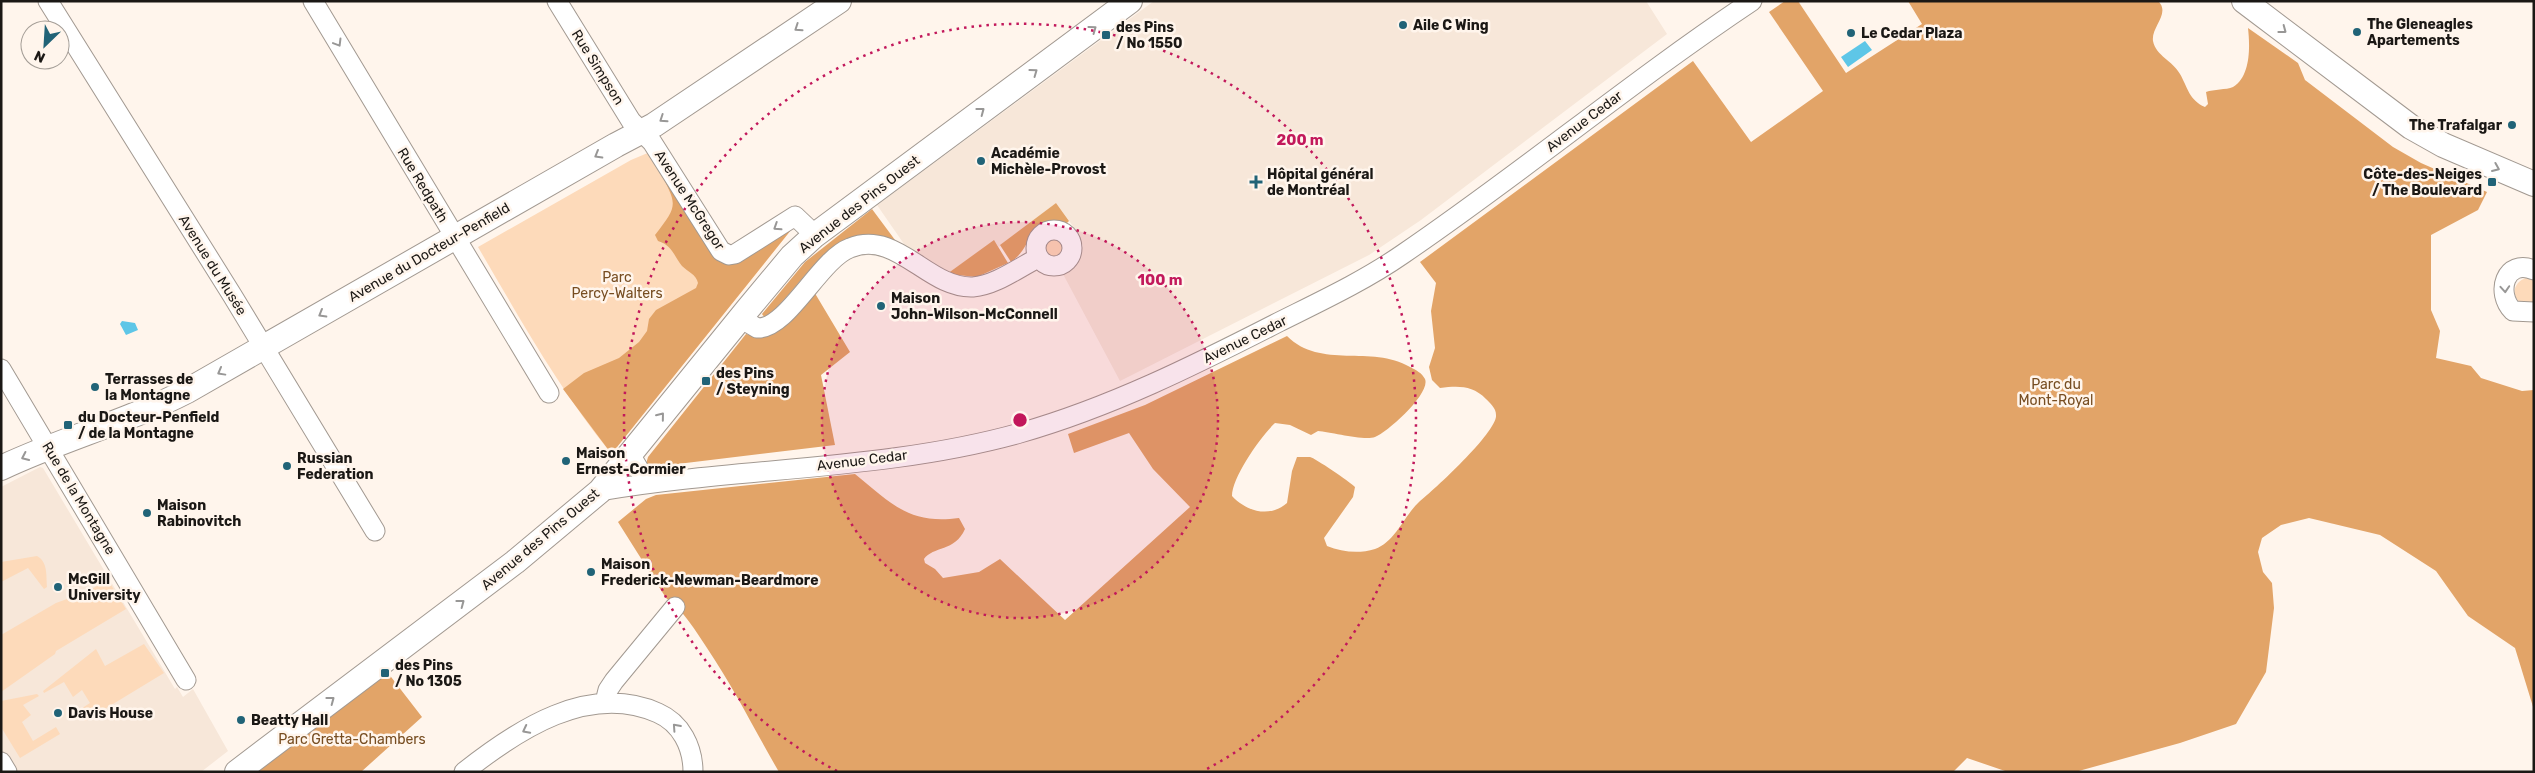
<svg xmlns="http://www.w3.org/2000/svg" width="2535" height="773" font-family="Rubik,sans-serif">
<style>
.built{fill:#f7e7d9}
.green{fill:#fddaba}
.forest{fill:#e2a468}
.water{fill:#5ec6e7}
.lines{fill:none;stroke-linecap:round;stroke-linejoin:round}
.minor-casing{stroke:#a29991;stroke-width:21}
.major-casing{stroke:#a29991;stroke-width:26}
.minor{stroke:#fff;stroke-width:19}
.major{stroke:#fff;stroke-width:24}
.oneway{stroke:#989796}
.ring{fill:none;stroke:#c2185b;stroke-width:2.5;stroke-dasharray:2.5 5}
.poi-dot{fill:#216377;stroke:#fff5ec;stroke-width:2}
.labels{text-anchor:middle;stroke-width:5;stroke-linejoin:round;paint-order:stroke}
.poi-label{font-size:14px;font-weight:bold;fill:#1b1815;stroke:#fff5ec;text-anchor:start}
.street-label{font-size:14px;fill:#1b1815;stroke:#fff5ec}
.park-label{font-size:14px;fill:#774d21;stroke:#fff5ec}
.centre{fill:#c2185b;stroke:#fff5ec;stroke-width:2.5}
.ring-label{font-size:15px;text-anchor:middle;font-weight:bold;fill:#c2185b;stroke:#fff5ec;stroke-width:5;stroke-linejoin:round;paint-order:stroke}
</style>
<rect width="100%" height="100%" fill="#fff5ec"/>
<path class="built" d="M1154,1H1646L1667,34L1421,220L1369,255L1120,381L1063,274L1077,263L1083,246L1078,233L1056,203L999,247L994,241L947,274L904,244L877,205Z
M40,467L43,468L175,689L177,687L183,697L193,689L228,751L201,772H1V487Z"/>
<path class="green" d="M650,152L715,255L791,230L613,452H610C559,389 519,317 478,247L631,160Z
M1042 248a12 12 0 1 1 24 0a12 12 0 1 1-24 0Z
M2526,278L2534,281V304L2521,303C2510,295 2514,282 2526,278Z
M37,556C48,562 46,575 47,587L44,589L28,568L1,582V562Z
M108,580L126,609L56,651L55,654L1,692V635L56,603L67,599L70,601Z
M144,644L164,673L85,721L79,710L90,703L82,690L73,697L64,682L44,693L43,691L96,649L105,666Z
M37,694L39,696L23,705L31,715L22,722L33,741L56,727L60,734L20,758L1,727V701Z"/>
<path class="forest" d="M1785,1H1798L1846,73L1922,24L1908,1H2158C2171,13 2151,27 2153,41C2156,56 2173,61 2180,74C2188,88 2189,100 2205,107L2208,104L2206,92C2214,89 2226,90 2233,87C2251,76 2250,46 2248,28L2298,63L2305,80L2393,147L2421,163L2487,192L2478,210L2431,235V310L2440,331L2436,358L2471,366L2481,378L2522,391L2534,390V710L2515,648L2468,616L2436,571L2380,535L2309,518L2281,525L2262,538L2258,552L2263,572L2272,583L2274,608L2266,672L2236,724L2180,743L2075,772H2008L1967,758L1953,772H779C755,731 734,688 707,648C695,630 684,611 666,598L618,522L646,499L656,495L855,474C891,503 909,525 959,518L965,529C955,552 933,546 924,559L925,563L935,569L943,578L979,572L1000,559L1065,620L1190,507L1153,469L1129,433L1074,453L1068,434L1145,405L1287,336C1321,370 1371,344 1410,367C1416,370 1422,373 1425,379C1431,393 1388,432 1375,437C1364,441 1331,432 1318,431L1311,435L1290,425L1275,423C1261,436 1232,477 1232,496C1247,512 1270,518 1287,503L1292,471L1297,457C1301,457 1306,457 1310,457C1315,458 1350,482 1355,487L1353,497L1324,538L1327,546C1342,552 1359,554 1375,549C1395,542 1404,516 1419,502C1434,490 1498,431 1496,415C1496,408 1490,403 1486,399C1472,385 1458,386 1440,388L1432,380L1429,367L1435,348L1431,311L1436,283L1420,262L1693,61L1751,142L1823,91L1769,12Z
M661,169L715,255L791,228V230L613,452H610L563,389L584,373L619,358L639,342L647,331L649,319L656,310L696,288L698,283C696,274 688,272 682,266C674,256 672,245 658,241L655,235C679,204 677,205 659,170Z
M1056,203L1069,221L1066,224C1028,212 1035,246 1011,262L1000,245Z
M872,209L898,244C886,241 873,235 861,236C828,239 798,287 775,309L765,318L762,314L805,262Z
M994,240L1008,263L977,277L947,274Z
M813,290L850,352L821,375L835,445L661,466L650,467L646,464L648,457L746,334L762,337Z
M388,673L422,717L361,772H257Z"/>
<path class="water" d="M1865,41L1872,50L1848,67L1841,57Z
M122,321L135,323L138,330L126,335L120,324Z"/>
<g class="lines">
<defs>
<path id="minor" d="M48,1L232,295L375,531
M313,1L549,393
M557,1L631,121L652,142L721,251L729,255L735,254L795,216L815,235
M1036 248a18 18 0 1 1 36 0a18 18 0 1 1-36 0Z
M2534,270C2505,258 2495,293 2513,311L2534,312
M740,318L757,328C787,330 820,259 850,248C897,229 928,289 973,287C996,285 1018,268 1038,258
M1,369L186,680
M630,454L640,471L657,482
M600,491C738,467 884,471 1020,433C1111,407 1195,365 1279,322C1321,301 1364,281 1403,254C1522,173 1632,81 1752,1
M605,702L608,690L614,681L675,607
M1,762L7,772
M464,772C517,730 589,682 658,713C681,723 693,747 693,772"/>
<path id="major" d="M2244,1L2411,127L2443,145L2534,184
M1,468C62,439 127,422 187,391L616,145L654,125L839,1
M237,772L515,562L600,491L747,310L792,256L815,235L1130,1"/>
</defs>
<use href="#minor" class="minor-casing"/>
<use href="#major" class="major-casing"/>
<use href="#minor" class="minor"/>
<use href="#major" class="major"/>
</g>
<defs><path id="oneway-chevron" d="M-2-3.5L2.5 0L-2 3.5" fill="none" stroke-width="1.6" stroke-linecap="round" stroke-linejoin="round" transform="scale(1.25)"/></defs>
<g class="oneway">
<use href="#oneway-chevron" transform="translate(798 28) rotate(146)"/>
<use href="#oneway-chevron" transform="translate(1093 29) rotate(-36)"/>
<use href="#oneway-chevron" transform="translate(2283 30) rotate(37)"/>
<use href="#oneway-chevron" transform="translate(338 43) rotate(59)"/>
<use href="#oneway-chevron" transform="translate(1034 72) rotate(-36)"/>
<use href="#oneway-chevron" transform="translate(981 111) rotate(-37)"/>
<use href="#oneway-chevron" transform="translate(663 119) rotate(146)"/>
<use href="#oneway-chevron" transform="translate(598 155) rotate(150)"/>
<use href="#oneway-chevron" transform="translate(2496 168) rotate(23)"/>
<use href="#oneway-chevron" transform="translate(777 227) rotate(147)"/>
<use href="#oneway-chevron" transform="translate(2505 289) rotate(86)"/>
<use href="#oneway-chevron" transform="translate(322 314) rotate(150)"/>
<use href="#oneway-chevron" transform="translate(221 372) rotate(151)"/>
<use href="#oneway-chevron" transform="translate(661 416) rotate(-51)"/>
<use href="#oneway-chevron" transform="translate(25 457) rotate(155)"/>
<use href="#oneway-chevron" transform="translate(461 603) rotate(-37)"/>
<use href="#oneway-chevron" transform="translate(331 700) rotate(-37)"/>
<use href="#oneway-chevron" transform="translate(676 727) rotate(-132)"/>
<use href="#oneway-chevron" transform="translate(526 730) rotate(153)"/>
</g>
<circle cx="1020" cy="420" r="198" fill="#c2185b" fill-opacity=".12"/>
<g class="ring">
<circle cx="1020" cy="420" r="198"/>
<path d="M837 771A396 396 0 1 1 1203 771"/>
</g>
<g class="poi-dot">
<circle cx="1403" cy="25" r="5"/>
<circle cx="2357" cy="32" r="5"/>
<circle cx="1851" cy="33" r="5"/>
<rect x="1101" y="30" width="10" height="10" rx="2.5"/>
<circle cx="2512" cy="125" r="5"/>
<circle cx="981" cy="161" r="5"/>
<path d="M1253.5 174.5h5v5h5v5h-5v5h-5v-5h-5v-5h5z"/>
<rect x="2487" y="177" width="10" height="10" rx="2.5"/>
<circle cx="881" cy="306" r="5"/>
<rect x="701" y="376" width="10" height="10" rx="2.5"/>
<circle cx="95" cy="387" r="5"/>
<rect x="63" y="420" width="10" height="10" rx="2.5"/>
<circle cx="566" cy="461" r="5"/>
<circle cx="287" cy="466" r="5"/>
<circle cx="147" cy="513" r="5"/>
<circle cx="591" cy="572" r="5"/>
<circle cx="58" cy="587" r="5"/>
<rect x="380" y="668" width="10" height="10" rx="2.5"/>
<circle cx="58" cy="713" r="5"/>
<circle cx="241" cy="720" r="5"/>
</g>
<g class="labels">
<g class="poi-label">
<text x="2367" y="29">The Gleneagles<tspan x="2367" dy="16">Apartements</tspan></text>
<text x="1413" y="30">Aile C Wing</text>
<text x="1116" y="32">des Pins<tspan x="1116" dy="16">/ No 1550</tspan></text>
<text x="1861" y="38">Le Cedar Plaza</text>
<text x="2502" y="130" text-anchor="end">The Trafalgar</text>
<text x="991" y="158">Académie<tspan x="991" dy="16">Michèle-Provost</tspan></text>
<text x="1267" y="179">Hôpital général<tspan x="1267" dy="16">de Montréal</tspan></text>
<text x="2482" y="179" text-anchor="end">Côte-des-Neiges<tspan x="2482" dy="16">/ The Boulevard</tspan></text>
<text x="891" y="303">Maison<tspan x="891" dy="16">John-Wilson-McConnell</tspan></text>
<text x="716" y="378">des Pins<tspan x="716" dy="16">/ Steyning</tspan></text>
<text x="105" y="384">Terrasses de<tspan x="105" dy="16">la Montagne</tspan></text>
<text x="78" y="422">du Docteur-Penfield<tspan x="78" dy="16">/ de la Montagne</tspan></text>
<text x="576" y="458">Maison<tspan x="576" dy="16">Ernest-Cormier</tspan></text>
<text x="297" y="463">Russian<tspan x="297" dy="16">Federation</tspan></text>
<text x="157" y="510">Maison<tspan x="157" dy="16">Rabinovitch</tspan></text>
<text x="601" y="569">Maison<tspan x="601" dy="16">Frederick-Newman-Beardmore</tspan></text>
<text x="68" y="584">McGill<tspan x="68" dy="16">University</tspan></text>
<text x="395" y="670">des Pins<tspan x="395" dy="16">/ No 1305</tspan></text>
<text x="68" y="718">Davis House</text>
<text x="251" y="725">Beatty Hall</text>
</g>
<g class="street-label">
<text transform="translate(598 67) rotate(58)" y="5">Rue Simpson</text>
<text transform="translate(1584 121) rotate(-37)" y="5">Avenue Cedar</text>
<text transform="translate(423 185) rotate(59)" y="5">Rue Redpath</text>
<text transform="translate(690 200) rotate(57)" y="5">Avenue McGregor</text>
<text transform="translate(859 204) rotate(-38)" y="5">Avenue des Pins Ouest</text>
<text transform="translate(429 252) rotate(-30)" y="5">Avenue du Docteur-Penfield</text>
<text transform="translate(213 265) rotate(58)" y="5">Avenue du Musée</text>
<text transform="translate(1245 339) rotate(-26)" y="5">Avenue Cedar</text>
<text transform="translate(862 460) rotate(-7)" y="5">Avenue Cedar</text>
<text transform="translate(79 498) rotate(59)" y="5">Rue de la Montagne</text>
<text transform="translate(540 539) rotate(-40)" y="5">Avenue des Pins Ouest</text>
</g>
<g class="park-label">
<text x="617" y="282">Parc<tspan x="617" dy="16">Percy-Walters</tspan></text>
<text x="2056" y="389">Parc du<tspan x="2056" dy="16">Mont-Royal</tspan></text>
<text x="352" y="744">Parc Gretta-Chambers</text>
</g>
</g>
<circle cx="1020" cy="420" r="8" class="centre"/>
<g class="ring-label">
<text x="1300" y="145">200 m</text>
<text x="1160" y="285">100 m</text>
</g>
<rect width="2535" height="773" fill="none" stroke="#1b1815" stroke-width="5"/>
<g transform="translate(45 45) rotate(205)"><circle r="24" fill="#fff5ec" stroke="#a49d96"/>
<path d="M0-4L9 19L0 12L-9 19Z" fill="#216377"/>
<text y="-8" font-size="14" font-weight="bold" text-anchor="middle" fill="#1b1815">N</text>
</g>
</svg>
